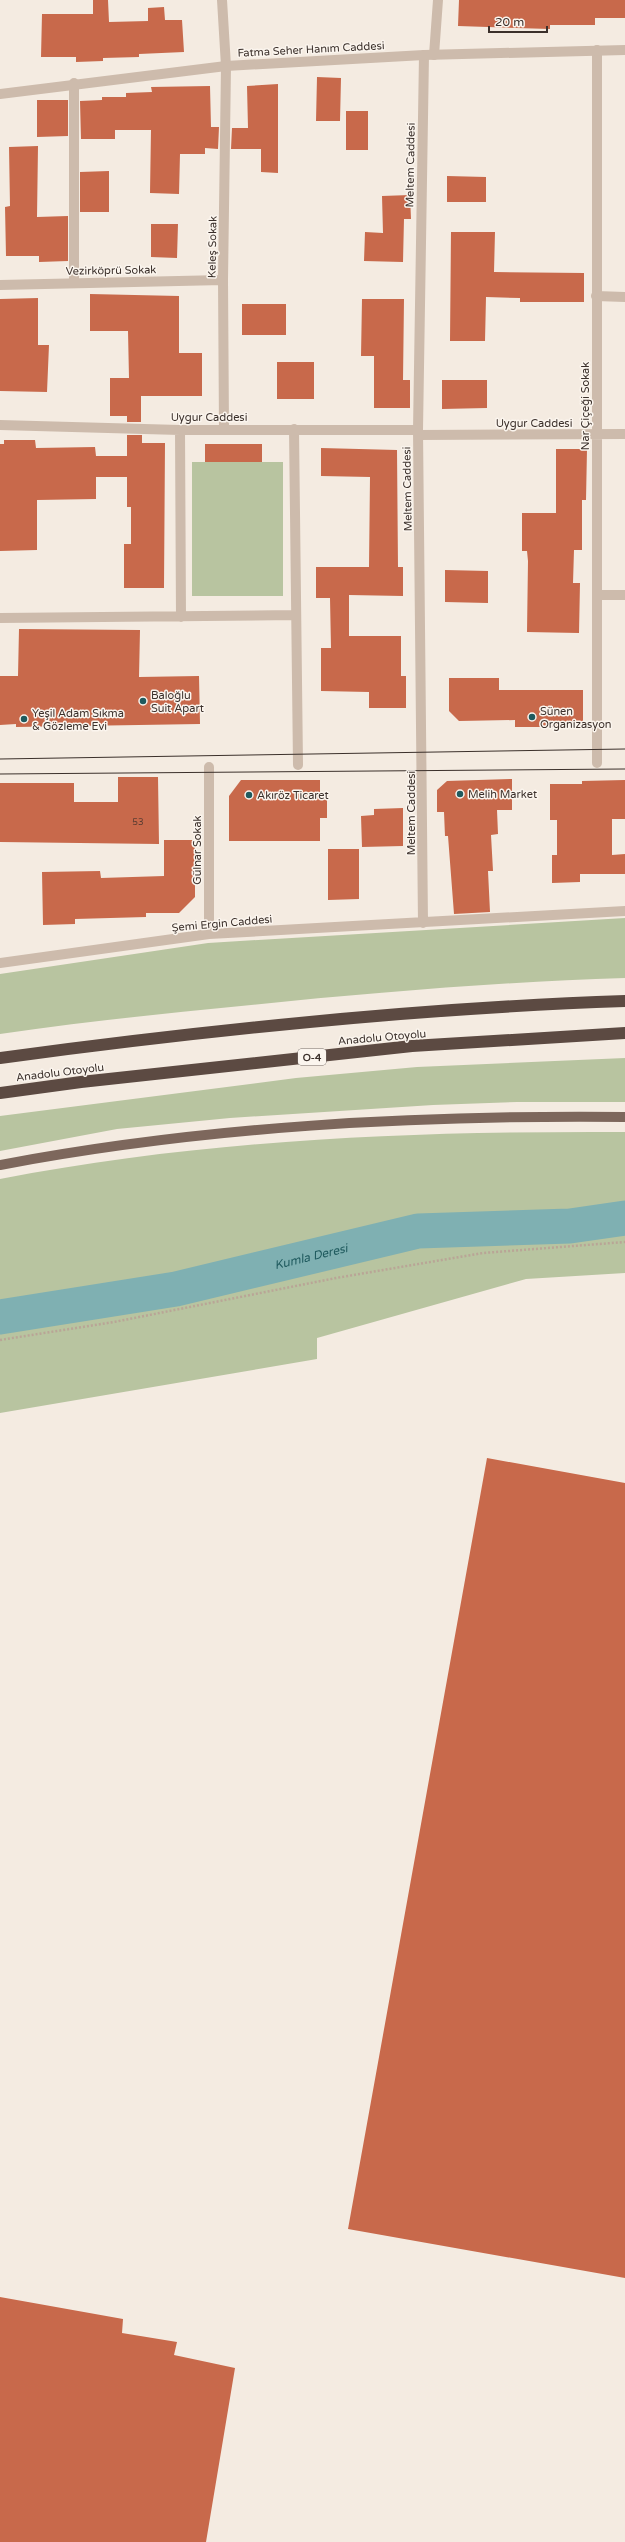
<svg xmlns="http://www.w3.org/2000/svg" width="625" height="2542" font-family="'Varela Round',sans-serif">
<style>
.green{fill:#b8c4a0}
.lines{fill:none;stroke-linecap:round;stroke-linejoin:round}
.river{stroke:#7fb0b2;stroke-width:35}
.building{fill:#c8694b}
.path{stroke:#b9a596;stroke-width:2.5;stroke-dasharray:2 2;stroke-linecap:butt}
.service{stroke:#cdbbac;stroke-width:10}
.minor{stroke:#cdbbac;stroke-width:10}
.tertiary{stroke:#cdbbac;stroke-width:10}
.primary{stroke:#7d675c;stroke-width:10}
.motorway{stroke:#5c4a42;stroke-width:12}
.tram{stroke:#3b302b;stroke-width:1}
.poi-dot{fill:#1f5a5e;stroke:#fbf5ee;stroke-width:1.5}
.labels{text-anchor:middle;stroke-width:3;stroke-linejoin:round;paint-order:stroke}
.number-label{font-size:9px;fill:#5e3e33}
.shield{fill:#fbf5ee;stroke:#756b66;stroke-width:1}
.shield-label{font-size:10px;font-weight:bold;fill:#3b302b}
.street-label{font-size:11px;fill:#3b302b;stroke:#fbf5ee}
.poi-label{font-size:11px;fill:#3b302b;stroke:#fbf5ee;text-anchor:start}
.water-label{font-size:12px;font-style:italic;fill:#1f5a5e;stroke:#fbf5ee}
</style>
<rect width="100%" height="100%" fill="#f4ebe1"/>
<path class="green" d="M192,462H283V596H192Z
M625,918V978C497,982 369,993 241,1006C161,1014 80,1022 0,1034V974L208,943Z
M625,1058V1102H517L433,1105L230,1118L117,1129L0,1151V1116L296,1078L417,1067Z
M625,1132V1273L526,1279L317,1338V1359L0,1413V1179C205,1139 416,1131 625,1132Z"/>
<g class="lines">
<path class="river" id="s1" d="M0,1317L176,1289L418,1231L570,1226L625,1218"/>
</g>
<path class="building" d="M93,0H108L109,22L148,21V8L164,7L165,20H182L184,52L139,54V57L103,58V61L76,62V57H41L42,14H93Z
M459,0H625V18H595V25H550V29L458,26Z
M317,77L341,78L340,121H316Z
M278,84V173L261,172V149H231L232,128H248L247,86Z
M210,86L211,127H219L218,149L205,148V154H180L179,194L150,193L151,130H115V139H81L80,101L102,100V97H126V93L152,92L151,87Z
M37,100H68V136L37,137Z
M346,111H368V150H346Z
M38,146L37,217L68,216V261L39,262V256H6L5,207L10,206L9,147Z
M109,171V212H80V172Z
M447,176L486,177V202H447Z
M410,195L411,219H404L403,262L364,261L365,232L383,233L382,196Z
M151,224H178L177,258L151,257Z
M451,232H495L494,272L584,273V302H520V298L486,297L485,341H450Z
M90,294L179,296V353H202V396H141V422H127V416H110V378H129L128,331H90Z
M38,298V345H49L47,392L0,391V299Z
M362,299H404L403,380H410V408H374V356H361Z
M242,304H286V335H242Z
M277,362H314V399H277Z
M442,380H487V408L442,409Z
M127,435H142V443H165L164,588H124V544H131V507H127V477H96V499L37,500V550L0,551V444H4V440H35L36,448L95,447L96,456H127Z
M205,444H262V462H205Z
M321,448L397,450L398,567H403V596L349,595V636H401V676H406V708H369V692L321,691V648H331L330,598H316V567H369L370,477L321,476Z
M556,449H587L586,500H582V550H574L573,583H580L579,633L527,632L528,561L527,551H522V513H556Z
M445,570L488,571V603L445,602Z
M19,629L140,630L139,677L199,676L200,724L16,727V724L0,725V676H18Z
M449,678H499V690H583V727H515V720L459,721L449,711Z
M118,777H158L159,844L0,842V783H74V802H118Z
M512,779V810H497L498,834L491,835L493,871H488L490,912L454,914L448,836H445L444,812H437V790L447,781Z
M241,780H320V792H327V818H320V841H229V796Z
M625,780V819H612V855L625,854V874H580V882L552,883V855H557V820H550V784H582V781Z
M403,808V846L362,847L361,816L374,815V809Z
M164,840H195V897L179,913H146V917L75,919V924L43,925L42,872L100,871L101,878L164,876Z
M328,849H359V899L328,900Z
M487,1458L625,1483V2278L348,2229Z
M0,2297L123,2319L122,2333L177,2342L174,2355L235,2368L206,2542H0Z"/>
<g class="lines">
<path class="path" d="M0,1340L114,1322L336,1278L483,1253L625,1242"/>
<path class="service" d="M74,83V282"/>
<path class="minor" d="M222,0L226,66L223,280L224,429
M434,55L438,0
M0,285L223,280
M596,296L625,297
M0,425L180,430H418
M294,429L298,765
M180,430L181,617
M418,435L625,434
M597,595H625
M0,618L296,615
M597,763V50
M209,767V934
M423,923L418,430L424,55
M0,963L209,934L625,911"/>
<path class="tertiary" d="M0,94L226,66L424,55L625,50"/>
<path class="primary" d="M0,1165C206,1126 416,1115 625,1117"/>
<path class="motorway" d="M0,1058C207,1030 416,1008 625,1001
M0,1093L81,1082L412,1046L625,1033"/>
<path class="tram" d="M0,759L625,749
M0,774L625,769"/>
</g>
<g class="poi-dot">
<circle cx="143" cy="701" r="4"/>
<circle cx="532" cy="717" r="4"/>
<circle cx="24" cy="719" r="4"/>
<circle cx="460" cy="794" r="4"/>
<circle cx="249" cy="795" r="4"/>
</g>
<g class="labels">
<g class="number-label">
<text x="138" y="825">53</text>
</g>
<rect class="shield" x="298" y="1049" width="28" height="16" rx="3"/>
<g class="shield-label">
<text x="312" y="1061">O-4</text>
</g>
<g class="street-label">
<text transform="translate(311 49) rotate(-3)" y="4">Fatma Seher Hanım Caddesi</text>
<text transform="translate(410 165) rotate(-89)" y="4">Meltem Caddesi</text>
<text transform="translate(212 247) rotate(-89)" y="4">Keleş Sokak</text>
<text transform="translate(111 270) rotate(-1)" y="4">Vezirköprü Sokak</text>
<text transform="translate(585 406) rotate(-90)" y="4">Nar Çiçeği Sokak</text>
<text x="209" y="421">Uygur Caddesi</text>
<text x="534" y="427">Uygur Caddesi</text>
<text transform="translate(407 489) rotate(-91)" y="4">Meltem Caddesi</text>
<text transform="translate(411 813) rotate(-90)" y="4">Meltem Caddesi</text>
<text transform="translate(197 850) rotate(-90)" y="4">Gülnar Sokak</text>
<text transform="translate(222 923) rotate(-5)" y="4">Şemi Ergin Caddesi</text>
<text transform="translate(382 1037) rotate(-5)" y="4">Anadolu Otoyolu</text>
<text transform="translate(60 1072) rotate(-7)" y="4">Anadolu Otoyolu</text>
</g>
<g class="poi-label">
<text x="151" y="699">Baloğlu<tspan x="151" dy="13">Suit Apart</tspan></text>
<text x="540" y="715">Sünen<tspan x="540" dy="13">Organizasyon</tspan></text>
<text x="32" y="717">Yeşil Adam Sıkma<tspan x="32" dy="13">&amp; Gözleme Evi</tspan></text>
<text x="468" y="798">Melih Market</text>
<text x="257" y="799">Akıröz Ticaret</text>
</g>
<g class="water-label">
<text dy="4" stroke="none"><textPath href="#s1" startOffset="317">Kumla Deresi</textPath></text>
</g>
</g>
<path d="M489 26v6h58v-6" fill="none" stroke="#3b302b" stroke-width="2"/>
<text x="495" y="26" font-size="12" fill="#3b302b" stroke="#fbf5ee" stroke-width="3" paint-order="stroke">20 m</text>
</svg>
